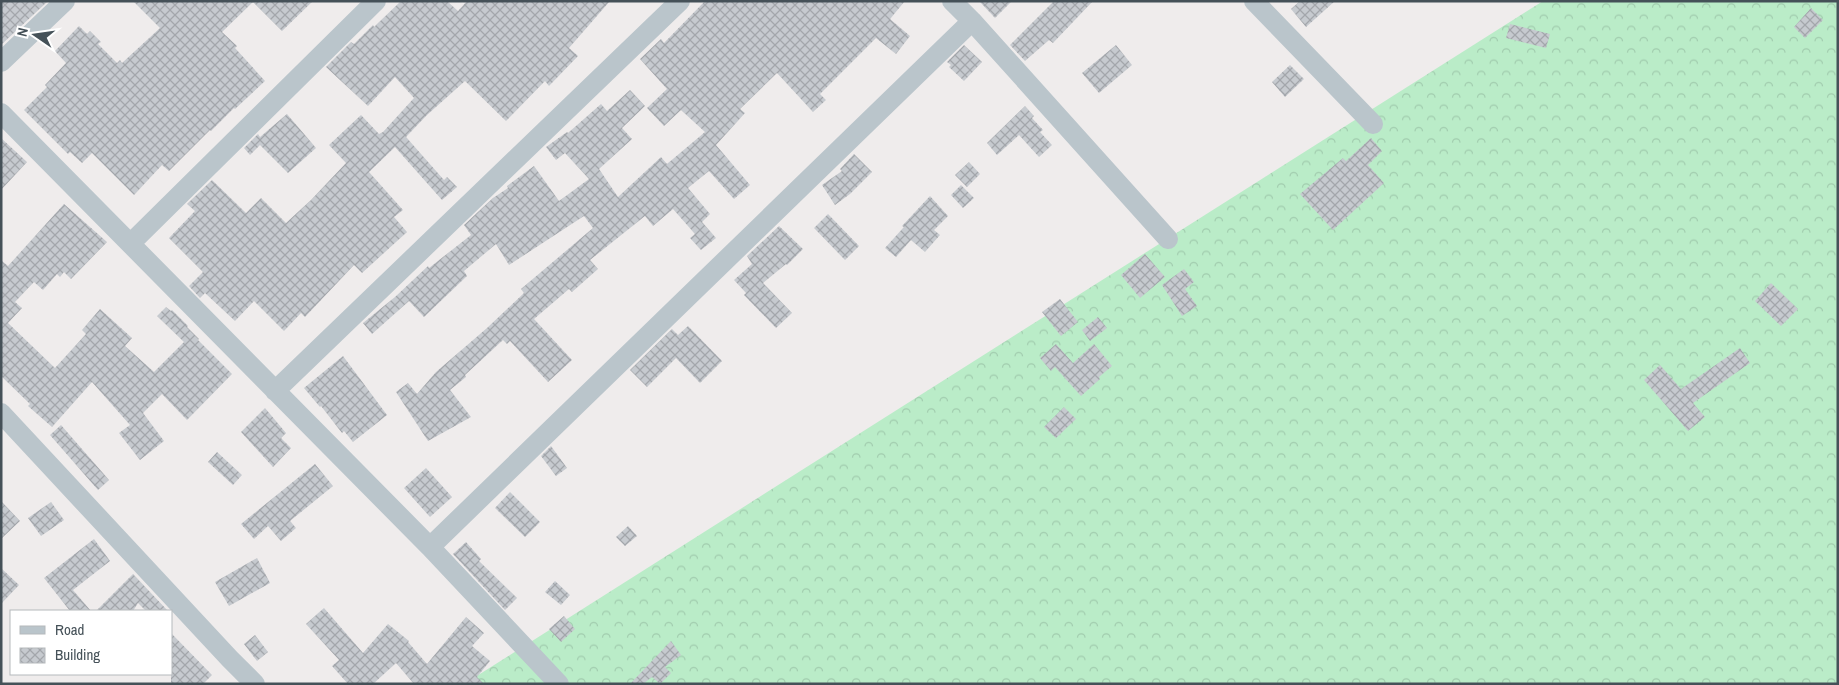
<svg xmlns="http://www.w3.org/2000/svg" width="1839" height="685" font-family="'Archivo Narrow',sans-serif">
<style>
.forest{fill:url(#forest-crowns)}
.building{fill:url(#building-cross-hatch)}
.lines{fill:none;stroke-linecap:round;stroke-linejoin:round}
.minor{stroke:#bac5cb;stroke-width:20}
</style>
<defs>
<pattern id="forest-crowns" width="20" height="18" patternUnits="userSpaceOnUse" patternTransform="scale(1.25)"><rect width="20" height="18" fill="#baecc8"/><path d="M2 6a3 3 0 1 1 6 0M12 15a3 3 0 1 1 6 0" fill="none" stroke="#a1ccae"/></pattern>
<pattern id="building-cross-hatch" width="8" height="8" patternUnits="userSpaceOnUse" patternTransform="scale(1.25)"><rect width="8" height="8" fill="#c6cacf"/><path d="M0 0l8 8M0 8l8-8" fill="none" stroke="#a3a6ab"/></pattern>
</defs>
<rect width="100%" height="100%" fill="#efecec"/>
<path class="forest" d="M1543,1H1838V684H464Z"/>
<path class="building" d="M1,1H48L1,45Z
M133,1H313L282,31L253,2L222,32L237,46L235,48L265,81L235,109L234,108L211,131L210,130L169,171L162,165L134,195L92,153L82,163L70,152L68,154L24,110L47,87L45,85L66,63L55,51L79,26L87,34L90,31L101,42L98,44L117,63L120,60L122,63L160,28Z
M401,1H447L458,11L467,1H610L569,48L578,56L549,86L545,81L506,121L465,81L427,115L406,137L444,180L447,177L457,187L442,200L395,147L369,172L403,210L394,217L407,232L362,273L354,265L305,317L301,313L284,331L254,301L235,321L205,293L200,298L189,286L203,272L169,238L195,211L187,204L212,180L246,213L261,198L286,223L311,200L346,163L329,145L361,115L379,134L383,132L414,98L395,77L368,106L326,67L351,42L354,44L373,25L374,27Z
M705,1H905L890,19L910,36L896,54L876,38L820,94L826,100L813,112L777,73L740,109L745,113L716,145L750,185L734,199L709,171L688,188L710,214L702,222L716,238L701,250L690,238L695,234L673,209L653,226L645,216L590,260L598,269L572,292L569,289L534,319L572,360L548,382L510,341L507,344L503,340L465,375L466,377L450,390L471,417L428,441L396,392L408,383L417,394L436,372L487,328L524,293L521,289L593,228L584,216L509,265L496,244L464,271L467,276L424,317L409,301L372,334L363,323L395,297L428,266L429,268L471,235L464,225L493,198L508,188L507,186L534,166L559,201L589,179L565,153L556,160L546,147L567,132L568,133L601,104L607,111L630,90L645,106L622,128L632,139L599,169L618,197L661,157L667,164L705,132L681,110L664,126L647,108L667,89L640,59L661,39L664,43Z
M979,1H1012L995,18Z
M1054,1H1093L1053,43L1049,40L1025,61L1010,45Z
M1300,1H1335L1306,27L1291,9Z
M1811,8L1823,20L1805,38L1794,27Z
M1510,24L1550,34L1546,48L1506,38Z
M964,45L982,62L964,81L949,67L951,65L947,62Z
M1116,45L1132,65L1099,93L1082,73Z
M1290,65L1304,79L1285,97L1272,82Z
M1025,106L1034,116L1032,118L1043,130L1040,132L1052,145L1039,157L1019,135L997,155L987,143Z
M287,114L316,148L288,173L260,145L250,155L244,148L258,134L260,137Z
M1,138L27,162L1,190Z
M1371,138L1382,151L1368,165L1384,183L1333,230L1300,194L1343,158L1346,161Z
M854,154L872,172L850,194L835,205L822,185L842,171L840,169Z
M969,162L980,174L967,187L955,175Z
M961,185L974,198L963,208L951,195Z
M930,196L948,216L934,230L940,235L925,252L911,240L896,257L885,248L904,227L902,226Z
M64,204L107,242L71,279L64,272L60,277L57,274L43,290L34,282L15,302L22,308L8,323L55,368L86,334L82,330L100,309L132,338L125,346L154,372L184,342L157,316L166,307L171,311L172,310L188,326L187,327L199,339L198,340L232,374L187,420L162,394L143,413L164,441L140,460L119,433L130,425L92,382L52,427L28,406L30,404L1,376V260L8,266Z
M828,214L859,246L845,260L814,228Z
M779,226L803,249L787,265L786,264L763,283L792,313L776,328L744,295L746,293L734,280L752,264L747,256Z
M1145,254L1165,277L1140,298L1121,275Z
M1184,269L1194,282L1185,289L1197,306L1182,316L1162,285Z
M1771,283L1798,309L1781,326L1755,301Z
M1060,299L1078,322L1061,336L1042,312Z
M1098,317L1107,328L1090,341L1082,330Z
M688,326L722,361L700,383L676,358L647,387L630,370L672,329L678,335Z
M1056,344L1073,363L1094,344L1112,366L1099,377L1100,379L1081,396L1055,367L1051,371L1040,358Z
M1740,348L1750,363L1693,403L1705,417L1688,431L1644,380L1660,365L1681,389Z
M343,356L387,415L353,442L344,431L342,433L321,406L320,407L304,388Z
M1064,407L1076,419L1056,438L1044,427Z
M265,408L286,433L281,438L291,448L273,467L241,432Z
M61,425L109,480L98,490L50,435Z
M551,446L567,468L556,476L541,456Z
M217,452L242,475L233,485L208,462Z
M315,464L333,486L290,521L296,528L281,541L268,526L254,539L241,524Z
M426,468L452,497L430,517L404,488Z
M510,492L540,522L525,537L495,508Z
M1,501L20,521L1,539Z
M51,502L64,520L41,536L28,518Z
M628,526L637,536L625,546L616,537Z
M94,539L110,561L73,590L91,611H70L44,578Z
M466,542L481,559L479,561L517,598L505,610L453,554Z
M257,558L270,583L229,606L215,582Z
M1,568L19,585L1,604Z
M133,574L168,611H146L138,603L133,611H96Z
M555,581L570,595L561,605L545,592Z
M324,608L363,653L388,624L409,641L408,642L427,664L466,617L484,633L472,646L490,661L477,677L484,684H414L396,663L373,684H348L332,666L339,660L306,624Z
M564,616L575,629L561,642L549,629Z
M171,633L212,675L203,684H171Z
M255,635L268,652L257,661L244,644Z
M671,641L681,655L665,667L671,673L660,684L652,677L643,684H630Z"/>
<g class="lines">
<path class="minor" d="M952,1L972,21L1168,239
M1254,1L1373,124
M1,62L65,1
M1,113L430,547L559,684
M131,243L376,1
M275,391L680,1
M1,413L230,659L255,684
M430,547L972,21"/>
</g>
<rect width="1839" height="685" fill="none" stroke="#455158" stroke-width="5"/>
<rect x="10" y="610" width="162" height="65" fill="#ffffff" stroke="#b5b9bc"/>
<rect x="20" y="626" width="25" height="8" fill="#bac5cb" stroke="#b5b9bc"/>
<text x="55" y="635" font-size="15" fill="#455158">Road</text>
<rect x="20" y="648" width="25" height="15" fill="url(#building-cross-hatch)" stroke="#b5b9bc"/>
<text x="55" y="660" font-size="15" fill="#455158">Building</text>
<g transform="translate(35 35) rotate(283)" stroke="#ffffff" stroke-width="4" paint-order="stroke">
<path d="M0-4L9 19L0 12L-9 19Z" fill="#455158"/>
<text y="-8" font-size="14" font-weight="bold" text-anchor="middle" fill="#455158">N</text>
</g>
</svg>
